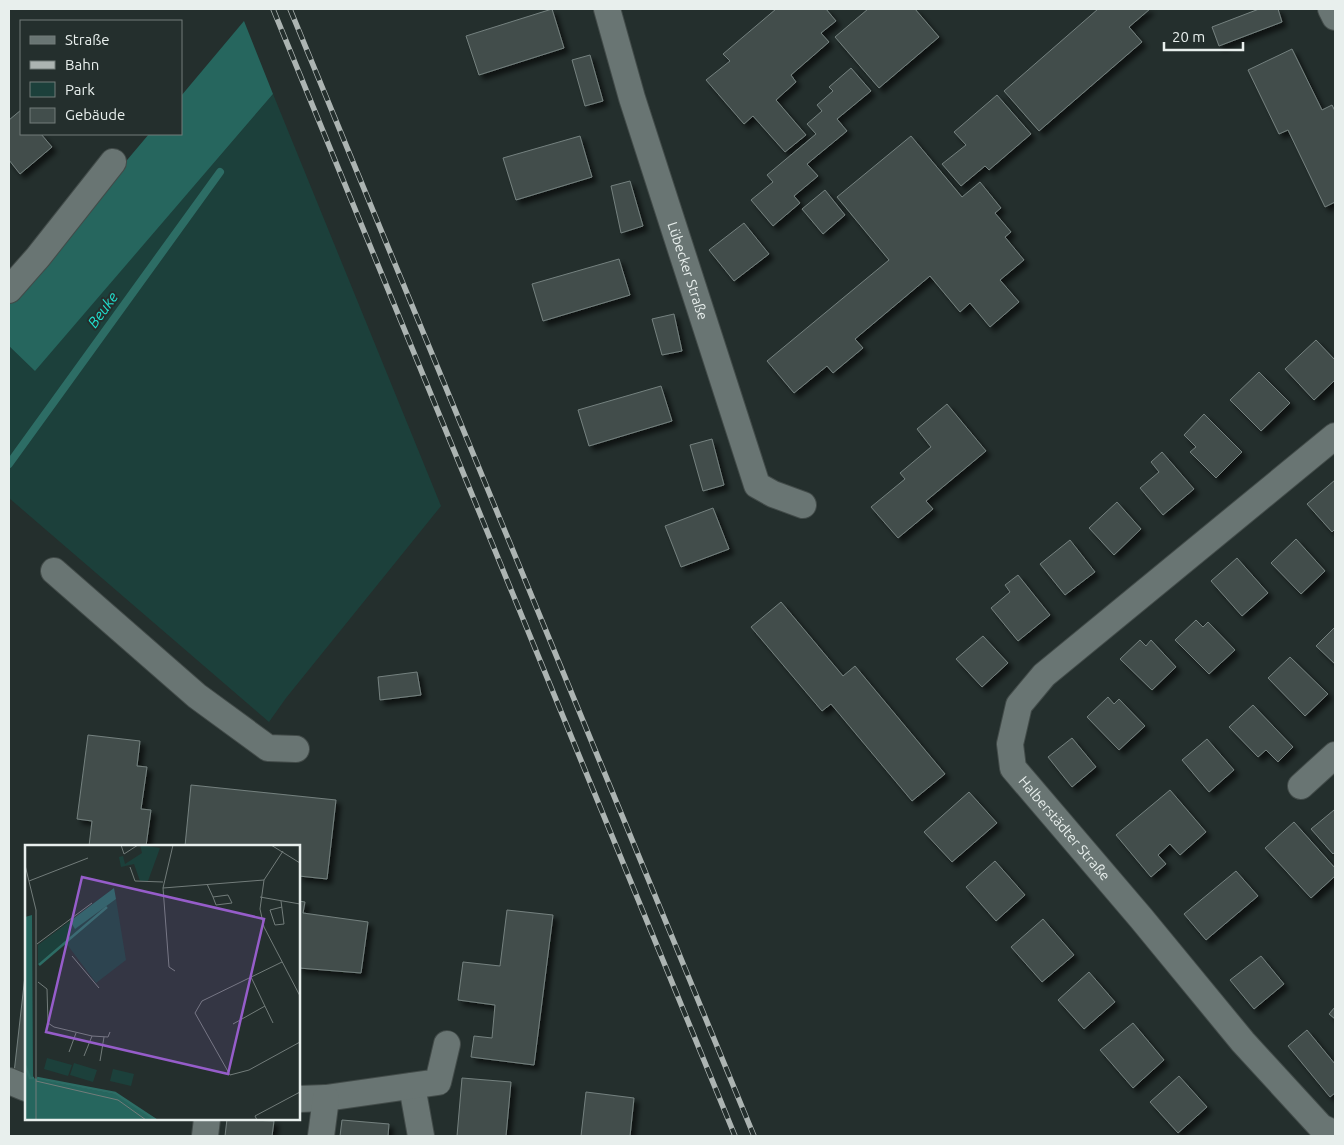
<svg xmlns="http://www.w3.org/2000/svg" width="1344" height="1145" font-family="Ubuntu,sans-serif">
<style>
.green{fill:#1c403b}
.forest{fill:#26665e}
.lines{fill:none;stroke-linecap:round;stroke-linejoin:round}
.stream{stroke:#2d6d65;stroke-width:8}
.building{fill:#424e4c;stroke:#75817f;filter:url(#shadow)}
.minor-casing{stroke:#424b49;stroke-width:28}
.minor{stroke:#697573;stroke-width:26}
.rail-casing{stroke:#acb4b2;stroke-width:5.5}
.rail{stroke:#242f2d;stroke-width:4;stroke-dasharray:11;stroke-linecap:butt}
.labels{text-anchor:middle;stroke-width:4;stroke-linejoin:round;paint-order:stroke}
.street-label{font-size:14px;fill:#e8efed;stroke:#242f2d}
.water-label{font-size:15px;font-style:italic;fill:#21e0ce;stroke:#242f2d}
.inset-river{fill:none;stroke:#2d6d65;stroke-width:2.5}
.inset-road{fill:none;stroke:#727c7a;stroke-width:1}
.view{fill:#965dca;fill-opacity:0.15;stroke:#965dca;stroke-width:2.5}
.inset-edge{fill:none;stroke:#e8efed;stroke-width:2.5}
</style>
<defs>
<filter id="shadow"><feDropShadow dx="4.5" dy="4.5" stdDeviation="2.5" flood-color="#0009"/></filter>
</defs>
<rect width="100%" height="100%" fill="#242f2d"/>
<path class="green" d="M273,94L441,506L286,698L269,722L9,498V346L35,370Z"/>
<path class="forest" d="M244,21L273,94L35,371L9,346V300L149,134H181V96Z"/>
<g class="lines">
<path class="stream" d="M9,464L220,172"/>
</g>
<path class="building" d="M552,9L564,48L479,75L466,36Z
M776,9H826L836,21L821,33L829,42L791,75L796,82L776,100L806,135L785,152L753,116L744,124L706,80L730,61L723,54Z
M868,9H915L939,37L879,88L835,37Z
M1098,9H1150L1129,27L1142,42L1039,131L1004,91Z
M1259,9H1278L1282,22L1219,46L1212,27Z
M1292,49L1322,110L1332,105L1335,111V202L1325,207L1288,130L1279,134L1248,70Z
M590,55L603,101L585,106L572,60Z
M851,68L871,91L837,119L847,131L807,164L818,176L794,196L800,203L773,226L751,200L773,182L767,175L816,134L807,124L822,111L817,105L833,91L829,87Z
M997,95L1031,134L989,170L985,166L961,186L942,164L966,145L954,132Z
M21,110V134H41L52,147L20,174L9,160V120Z
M580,136L592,177L516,200L503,158Z
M911,136L962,197L980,182L1001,208L995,213L1011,232L1005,237L1024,260L1000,280L1019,302L990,327L970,303L960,312L930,276L855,339L863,348L833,373L827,366L794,393L767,361L889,260L837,197Z
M630,181L643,226L621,233L611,186Z
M825,190L845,215L823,234L802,209Z
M744,223L769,254L734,281L709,250Z
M619,259L630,295L543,321L532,284Z
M674,314L682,351L662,355L652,319Z
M1316,340L1335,360V380L1314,400L1285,369Z
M1259,372L1290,403L1261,431L1230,400Z
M661,386L672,421L589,446L578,410Z
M947,404L986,451L926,501L933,509L898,538L871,507L905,479L900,473L931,447L917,429Z
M1204,414L1242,452L1216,478L1190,452L1196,447L1184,435Z
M712,439L724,485L703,491L690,445Z
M1162,452L1194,489L1163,515L1140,488L1159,472L1151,462Z
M1335,480V529L1332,532L1307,504Z
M1117,502L1141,529L1114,555L1089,528Z
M713,508L729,549L681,567L665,526Z
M1296,539L1325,571L1301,594L1271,563Z
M1070,540L1095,572L1065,595L1040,564Z
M1237,558L1268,593L1242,616L1211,581Z
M1018,575L1050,615L1018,641L991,608L1010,592L1005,585Z
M781,602L843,676L855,666L945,774L912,801L831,704L822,711L751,627Z
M1196,620L1203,627L1208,622L1235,650L1209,674L1175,640Z
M1335,627V664L1316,646Z
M983,636L1008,663L982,687L956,659Z
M1140,640L1146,646L1151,640L1176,667L1152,690L1120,659Z
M1290,657L1328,694L1305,716L1268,678Z
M417,672L421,695L380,700L378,677Z
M1108,697L1114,704L1119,699L1145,726L1119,750L1087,717Z
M1253,705L1293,747L1278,762L1266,750L1258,757L1229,727Z
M88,735L140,741L137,766L147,767L141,809L151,810L146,846H89L92,821L77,819Z
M1072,738L1096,767L1072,787L1048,757Z
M1207,739L1234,770L1209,792L1182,760Z
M191,785L336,800L327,879L299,876V846H185Z
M1170,790L1206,832L1180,855L1170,844L1158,855L1166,864L1151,877L1116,835Z
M969,792L997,823L952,862L924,832Z
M1334,810L1335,812V852L1333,854L1311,829Z
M1294,822L1335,868V876L1311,898L1265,848Z
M995,861L1025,895L996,921L966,887Z
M1236,871L1258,896L1206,940L1184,914Z
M299,901L305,902L303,913L368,922L361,973L299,968Z
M507,910L553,915L534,1065L471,1057L474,1036L492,1038L495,1005L458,1000L463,962L500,966Z
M1043,919L1074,955L1042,982L1011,947Z
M1261,956L1284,984L1254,1009L1230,980Z
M26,967V1074L14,1073Z
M1089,972L1115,1002L1084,1029L1058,1000Z
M1335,1007V1019L1329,1014Z
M1133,1023L1164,1060L1133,1088L1100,1050Z
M1307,1030L1335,1064V1093L1330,1097L1288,1046Z
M1179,1076L1207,1107L1178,1133L1150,1102Z
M462,1078L511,1082L506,1136H457Z
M586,1092L634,1098L630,1136H581Z
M227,1119L274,1121L272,1136H225Z
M342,1120L389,1124L388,1136H340Z"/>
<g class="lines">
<defs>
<g id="minor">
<path id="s1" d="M607,9L632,98L757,485L773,494L803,505"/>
<path d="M1331,9L1335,17"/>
<path d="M9,290L38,257L113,162"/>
<path id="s2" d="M1335,436L1044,675L1019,705L1010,744L1013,768L1141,918L1243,1042L1321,1127L1335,1134"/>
<path d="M54,571L197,696L268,748L296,749"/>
<path d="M1301,786L1335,755"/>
<path d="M9,1081L26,1088"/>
<path d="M412,1086L421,1136"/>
<path d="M299,1099L326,1098L438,1082L447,1044"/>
<path d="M205,1136L207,1119"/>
<path d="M321,1136L326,1098"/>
</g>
</defs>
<use href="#minor" class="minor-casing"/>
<use href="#minor" class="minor"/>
<defs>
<path id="rail" d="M273,9L735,1136
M290,9L754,1136"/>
</defs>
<use href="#rail" class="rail-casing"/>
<use href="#rail" class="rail"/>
</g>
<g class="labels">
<g class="street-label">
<text dy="5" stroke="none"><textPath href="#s1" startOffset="274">Lübecker Straße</textPath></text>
<text dy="5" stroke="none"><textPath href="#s2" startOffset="559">Halberstädter Straße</textPath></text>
</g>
<g class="water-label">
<text transform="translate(103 310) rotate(-54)" y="5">Beuke</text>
</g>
</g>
<g transform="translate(25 845)">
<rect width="275" height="275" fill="#242f2d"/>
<path d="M115,0L135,3L123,36H115L109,19L96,22L94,12L98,11L100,19L117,8ZM91,54L101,115L71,138L41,98L13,120V100L45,76L51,83ZM22,213L47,220L43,231L19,224ZM49,218L72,225L68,237L45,230ZM88,224L109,229L106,241L85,236Z" fill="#1c403b"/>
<path d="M89,43L91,54L50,84L45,76ZM7,70L8,233L90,249L133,275H0V72Z" fill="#26665e"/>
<path class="inset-river" d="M14,120L82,62M0,220L5,233H9M12,233L90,248L131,275"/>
<path class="inset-road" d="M96,0L99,9L113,0M148,0L138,43L144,122L150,126M246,0L275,18M258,6L239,35L235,64L239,82L275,151M0,20L11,65V275M105,22L110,36L138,37M4,36L63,13M182,39L188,52L203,50L207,58L191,60L188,52M138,43L239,35M235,52L275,59M256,56L259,79L250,80L245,65L257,62M12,99L67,58M47,111L74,143M257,117L177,156L170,168L205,230L224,225L275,197M226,132L248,178M13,137L22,144L23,178L29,182L67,191L83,192L85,187M208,179L240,161M44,207L51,188M59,211L67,191M75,216L79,192M11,236L93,255L121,275M232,275L230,271L275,247"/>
<path class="view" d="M57,32L239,74L203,229L21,187Z"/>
<rect width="275" height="275" class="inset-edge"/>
</g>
<rect width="1344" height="1145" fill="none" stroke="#e8efed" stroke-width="20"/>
<rect x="20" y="20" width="162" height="115" fill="#242f2d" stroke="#727c7a"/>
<rect x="30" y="36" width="25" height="8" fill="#697573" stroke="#727c7a"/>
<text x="65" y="45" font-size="15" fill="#e8efed">Straße</text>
<rect x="30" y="61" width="25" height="8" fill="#acb4b2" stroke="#727c7a"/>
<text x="65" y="70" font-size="15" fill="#e8efed">Bahn</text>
<rect x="30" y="82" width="25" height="15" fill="#1c403b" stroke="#727c7a"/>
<text x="65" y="95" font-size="15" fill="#e8efed">Park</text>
<rect x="30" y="108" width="25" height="15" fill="#424e4c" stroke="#727c7a"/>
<text x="65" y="120" font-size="15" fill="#e8efed">Gebäude</text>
<path d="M1164 42v8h79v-8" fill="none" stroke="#e8efed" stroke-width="2.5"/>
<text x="1172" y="42" font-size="15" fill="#e8efed" stroke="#242f2d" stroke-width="4" paint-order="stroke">20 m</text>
</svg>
